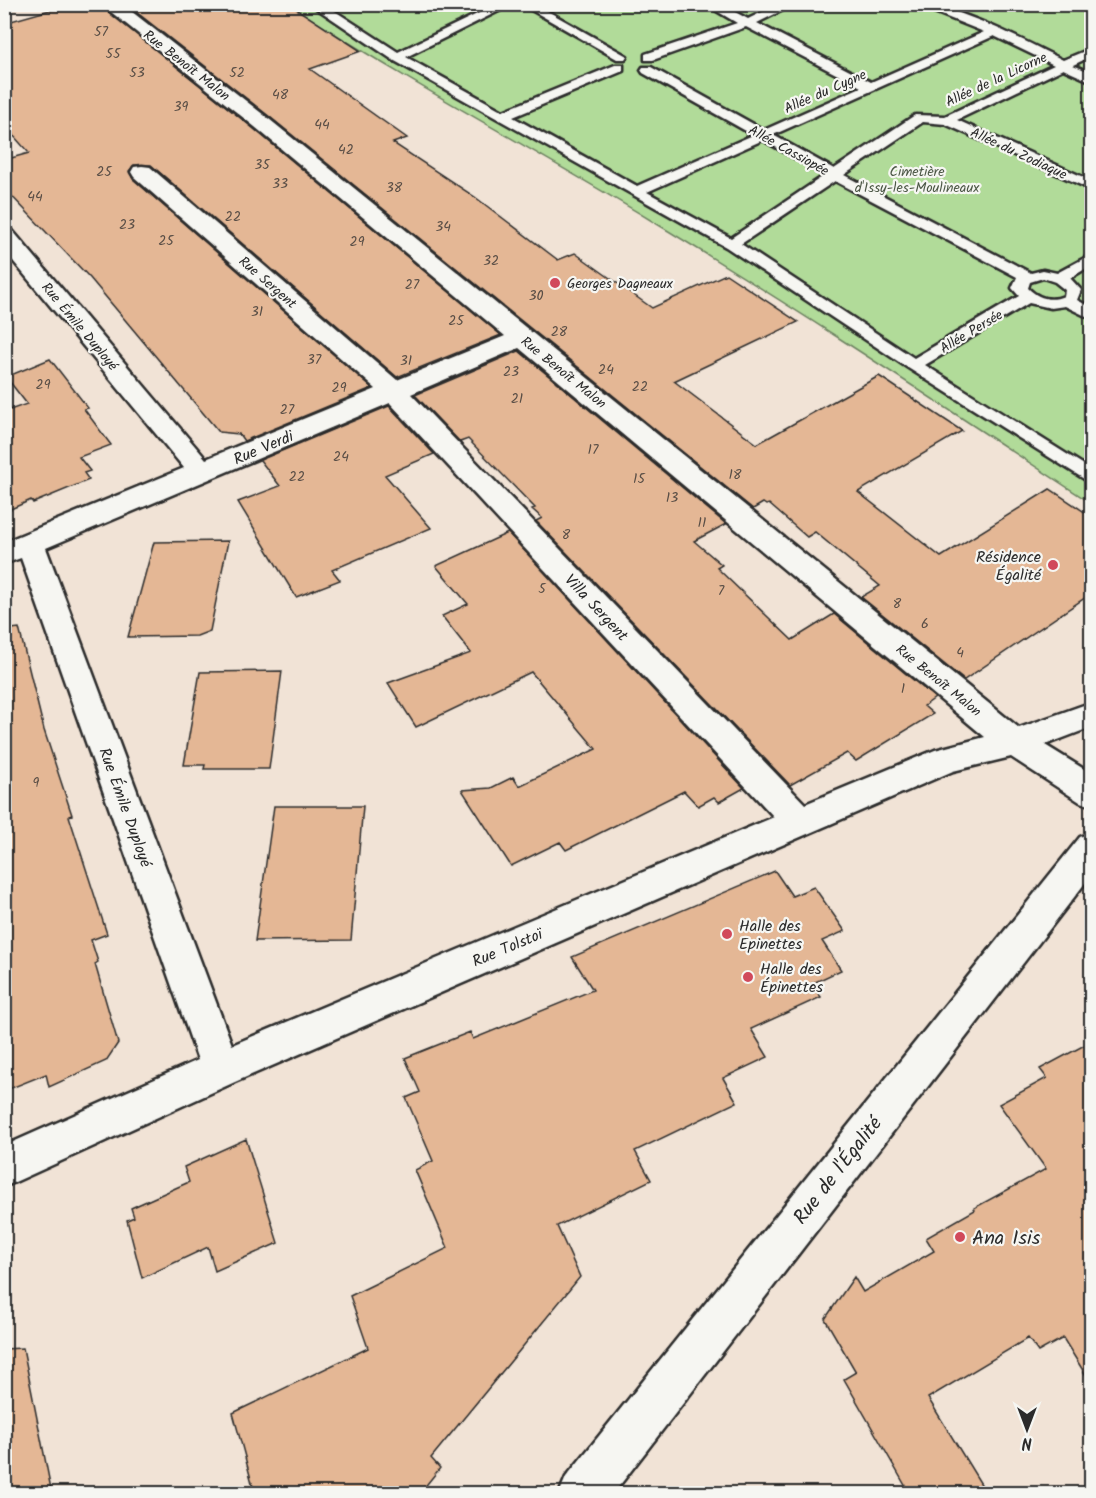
<svg xmlns="http://www.w3.org/2000/svg" width="1096" height="1498" font-family="Kalam,sans-serif">
<style>
.green{fill:#b1db99;stroke:#6e8362;stroke-width:1.5}
.building{fill:#e4b795;stroke:#2b2b2b;stroke-width:1.5}
.lines{fill:none;stroke-linecap:round;stroke-linejoin:round}
.service-casing{stroke:#2b2b2b;stroke-width:5}
.minor-casing{stroke:#2b2b2b;stroke-width:5}
.secondary-casing{stroke:#2b2b2b;stroke-width:5}
.service{fill:#f6f6f2;fill-rule:evenodd}
.minor{fill:#f6f6f2;fill-rule:evenodd}
.secondary{fill:#f6f6f2;fill-rule:evenodd}
.poi-dot{fill:#d1495b;stroke:#f6f6f2;stroke-width:2}
.labels{text-anchor:middle;stroke-width:4.5;stroke-linejoin:round;paint-order:stroke}
.number-label{font-size:14px;fill:#594e46}
.far-street-label{font-size:14px;fill:#2b2b2b;stroke:#f6f6f2}
.far-park-label{font-size:14px;fill:#4c5746;stroke:#f6f6f2}
.far-poi-label{font-size:14px;fill:#2b2b2b;stroke:#f6f6f2;text-anchor:start}
.street-label{font-size:16px;fill:#2b2b2b;stroke:#f6f6f2}
.poi-label{font-size:16px;fill:#2b2b2b;stroke:#f6f6f2;text-anchor:start}
.near-street-label{font-size:20px;fill:#2b2b2b;stroke:#f6f6f2}
.near-poi-label{font-size:20px;fill:#2b2b2b;stroke:#f6f6f2;text-anchor:start}
</style>
<rect width="100%" height="100%" fill="#f1e3d6"/>
<filter id="ink" filterUnits="userSpaceOnUse"><feTurbulence type="fractalNoise" baseFrequency=".0167" numOctaves="2"/><feDisplacementMap in="SourceGraphic" scale="12" xChannelSelector="R" yChannelSelector="G"/><feConvolveMatrix kernelMatrix="1 2 1 2 8 2 1 2 1" color-interpolation-filters="sRGB"/></filter>
<g filter="url(#ink)">
<path class="green" d="M290,5H1091V503C946,408 801,311 652,221C532,148 407,82 290,5Z"/>
<path class="building" d="M71,4H99L254,129L501,335L397,377L151,165H134L129,171L133,179L372,388L244,441L239,434L219,432L90,278L4,188V160L29,153L4,125V120L9,119L4,114V23Z
M126,4H289L361,51L310,69L407,138L393,143L475,197L558,260L575,253L652,308L726,274L798,322L674,381L757,444L879,376L962,431L858,492L941,557L1050,489L1092,517V593L964,680L861,597L880,586L815,532L807,537L769,504L766,505L763,503L753,509L270,117Z
M519,351L726,524L694,541L722,565L717,568L792,640L834,614L935,698L924,706L933,714L856,761L847,753L790,785L536,521L542,518L532,509L535,508L468,439L460,442L415,395Z
M50,359L88,408L84,409L111,445L79,457L90,471L84,473L89,480L33,503L31,500L4,512V412L27,404L6,377Z
M389,406L434,454L385,475L431,528L332,570L340,580L296,597L238,502L280,486L260,460Z
M508,533L744,788L719,802L714,797L698,806L684,791L566,850L560,842L511,866L462,790L491,788L513,777L519,786L596,749L531,672L416,727L388,683L471,653L442,616L468,604L436,566Z
M228,541L210,631L197,636L128,637L154,542Z
M19,628L44,730L72,815L69,816L107,934L91,940L98,962L95,964L118,1043L106,1061L49,1087L46,1074L4,1091V630Z
M282,671L269,769H204L205,765H184L200,672Z
M274,806H363L351,940L255,941Z
M775,871L792,896L814,887L845,931L822,941L841,970L811,984L821,997L751,1029L768,1057L723,1078L737,1102L635,1151L651,1180L557,1226L580,1277L431,1458L440,1468L419,1494H255L233,1413L368,1348L350,1296L448,1248L415,1170L433,1161L406,1098L420,1092L405,1058L470,1032L473,1039L593,990L572,957Z
M1092,1041V1385L1063,1338L1038,1352L1028,1338L928,1398L987,1494H910L844,1379L856,1372L825,1319L854,1277L863,1292L934,1251L926,1238L975,1210L974,1208L1046,1169L999,1104L1047,1078L1040,1069Z
M246,1139L278,1243L215,1271L208,1247L142,1278L127,1220L134,1217L131,1208L189,1182L184,1167Z
M23,1348L52,1494H4V1349Z"/>
<g class="lines">
<defs>
<path id="service" d="M310,4H324L398,52L498,4H513L406,57L503,111L615,65H623V71L513,117L637,186L753,135L643,73L641,70L643,67H651L764,130L861,87L746,27L653,60H645V54L737,23L705,4H720L748,19L779,4H795L757,23L871,82L984,32L914,4C956,4 1024,41 1063,60L1092,48V56L1073,65L1092,73V82L1063,69L957,120L1092,181V190L945,124L923,122L844,175L1031,273L1043,270L1057,273L1092,254V265L1070,278L1081,290L1077,300L1092,308V319L1065,306L1051,308L1029,303L925,365L1092,470V484L908,368L726,247L393,60ZM994,36L1054,65L945,116L915,115L834,169L773,135ZM763,140L825,175L731,238L647,192ZM835,181L1017,277L1012,288L1019,296L914,358L741,244ZM1043,278L1055,282L1065,290L1064,296C1050,302 1038,298 1028,288L1030,282Z
M521,4H535L627,56L625,59H617Z"/>
<path id="minor" d="M101,4H122L269,119L1019,728L1092,702V727L1045,745L1092,774V806L1080,802L1011,757L953,771L235,1082L4,1187V1146L198,1060L21,558L4,564V542L184,468L4,250V228L12,230L206,459L376,389L134,177L131,172L134,167L142,166L150,167L397,380L505,336L255,127ZM519,348L985,737L935,750L805,804L411,394ZM390,403L774,817L232,1045L46,548Z"/>
<path id="secondary" d="M1092,832V874L613,1494H559L566,1477L1080,837Z"/>
</defs>
<use href="#service" class="service-casing"/>
<use href="#minor" class="minor-casing"/>
<use href="#secondary" class="secondary-casing"/>
<use href="#service" class="service"/>
<use href="#minor" class="minor"/>
<use href="#secondary" class="secondary"/>
</g>
</g>
<g class="poi-dot">
<circle cx="555" cy="283" r="6"/>
<circle cx="1053" cy="565" r="6"/>
<circle cx="727" cy="934" r="6"/>
<circle cx="748" cy="977" r="6"/>
<circle cx="960" cy="1237" r="6"/>
</g>
<g class="labels">
<g class="number-label">
<text x="101" y="36">57</text>
<text x="113" y="58">55</text>
<text x="137" y="77">53</text>
<text x="237" y="77">52</text>
<text x="280" y="99">48</text>
<text x="181" y="111">39</text>
<text x="322" y="129">44</text>
<text x="346" y="154">42</text>
<text x="262" y="169">35</text>
<text x="104" y="176">25</text>
<text x="280" y="188">33</text>
<text x="394" y="192">38</text>
<text x="35" y="201">44</text>
<text x="233" y="221">22</text>
<text x="127" y="229">23</text>
<text x="443" y="231">34</text>
<text x="166" y="245">25</text>
<text x="357" y="246">29</text>
<text x="491" y="265">32</text>
<text x="412" y="289">27</text>
<text x="536" y="300">30</text>
<text x="257" y="316">31</text>
<text x="456" y="325">25</text>
<text x="559" y="336">28</text>
<text x="314" y="364">37</text>
<text x="406" y="365">31</text>
<text x="606" y="374">24</text>
<text x="511" y="376">23</text>
<text x="43" y="389">29</text>
<text x="640" y="391">22</text>
<text x="339" y="392">29</text>
<text x="517" y="403">21</text>
<text x="287" y="414">27</text>
<text x="593" y="454">17</text>
<text x="341" y="461">24</text>
<text x="735" y="479">18</text>
<text x="297" y="481">22</text>
<text x="639" y="483">15</text>
<text x="672" y="502">13</text>
<text x="702" y="527">11</text>
<text x="566" y="539">8</text>
<text x="542" y="593">5</text>
<text x="721" y="595">7</text>
<text x="897" y="608">8</text>
<text x="925" y="628">6</text>
<text x="960" y="657">4</text>
<text x="903" y="693">1</text>
<text x="36" y="787">9</text>
</g>
<g class="far-street-label">
<text transform="translate(187 65) rotate(38)" y="5">Rue Benoît Malon</text>
<text transform="translate(996 79) rotate(-25)" y="5">Allée de la Licorne</text>
<text transform="translate(825 91) rotate(-24)" y="5">Allée du Cygne</text>
<text transform="translate(789 150) rotate(29)" y="5">Allée Cassiopée</text>
<text transform="translate(1019 153) rotate(25)" y="5">Allée du Zodiaque</text>
<text transform="translate(268 282) rotate(41)" y="5">Rue Sergent</text>
<text transform="translate(80 326) rotate(50)" y="5">Rue Émile Duployé</text>
<text transform="translate(971 331) rotate(-31)" y="5">Allée Persée</text>
<text transform="translate(564 372) rotate(39)" y="5">Rue Benoît Malon</text>
<text transform="translate(939 680) rotate(39)" y="5">Rue Benoît Malon</text>
</g>
<g class="far-park-label">
<text x="917" y="176">Cimetière<tspan x="917" dy="16">d'Issy-les-Moulineaux</tspan></text>
</g>
<g class="far-poi-label">
<text x="567" y="288">Georges Dagneaux</text>
</g>
<g class="street-label">
<text transform="translate(263 447) rotate(-23)" y="6">Rue Verdi</text>
<text transform="translate(597 607) rotate(47)" y="6">Villa Sergent</text>
<text transform="translate(126 807) rotate(70)" y="6">Rue Émile Duployé</text>
<text transform="translate(507 947) rotate(-23)" y="6">Rue Tolstoï</text>
</g>
<g class="poi-label">
<text x="1041" y="562" text-anchor="end">Résidence<tspan x="1041" dy="18">Égalité</tspan></text>
<text x="739" y="931">Halle des<tspan x="739" dy="18">Epinettes</tspan></text>
<text x="760" y="974">Halle des<tspan x="760" dy="18">Épinettes</tspan></text>
</g>
<g class="near-street-label">
<text transform="translate(837 1170) rotate(-52)" y="7">Rue de l'Égalité</text>
</g>
<g class="near-poi-label">
<text x="972" y="1244">Ana Isis</text>
</g>
</g>
<rect width="1096" height="1498" fill="none" stroke="#f6f6f2" stroke-width="24"/>
<rect x="12" y="12" width="1072" height="1474" fill="none" stroke="#2b2b2b" stroke-width="2" filter="url(#ink)"/>
<g transform="translate(1027 1429) rotate(180)" stroke="#f6f6f2" stroke-width="4.5" paint-order="stroke">
<path d="M0-4.5L10 22L0 15L-10 22Z" fill="#2b2b2b"/>
<text y="-9" font-size="16" font-weight="bold" text-anchor="middle" fill="#2b2b2b">N</text>
</g>
</svg>
